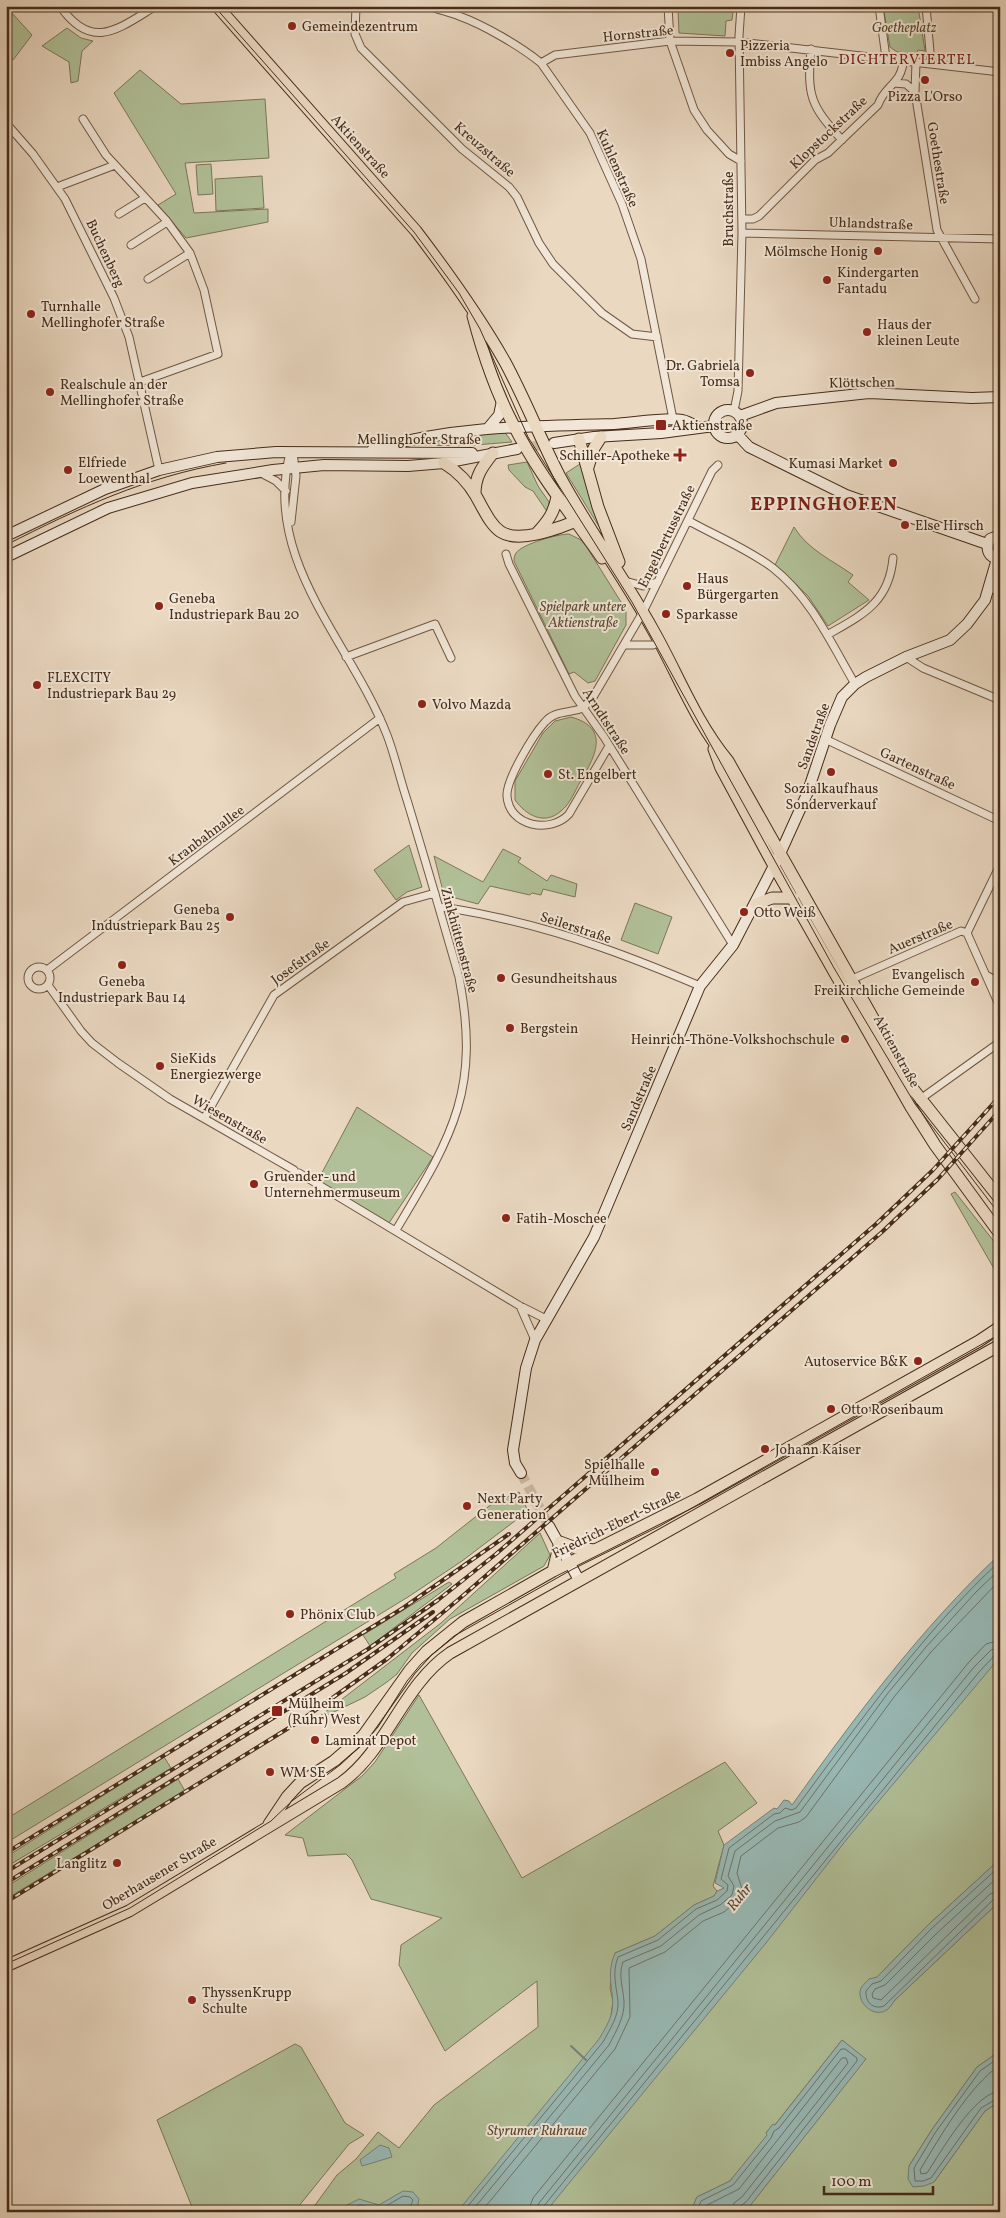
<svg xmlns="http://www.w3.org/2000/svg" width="1006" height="2218" font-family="Vollkorn,serif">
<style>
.green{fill:#b1c098;stroke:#7c7658}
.water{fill:#98b9b5;stroke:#788177}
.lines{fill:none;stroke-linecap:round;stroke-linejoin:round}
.shore{stroke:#707267;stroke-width:1}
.stream{stroke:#788177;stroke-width:2}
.secondary-tunnel{stroke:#c9b69f;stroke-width:10;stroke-dasharray:10 5;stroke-linecap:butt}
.street-casing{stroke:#705743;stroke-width:9}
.secondary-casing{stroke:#472c19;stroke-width:12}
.primary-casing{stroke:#472c19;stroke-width:13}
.street{stroke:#f1e6d7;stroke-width:7}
.secondary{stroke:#f1e6d7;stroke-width:10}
.primary{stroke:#ead8c1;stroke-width:11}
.tram{stroke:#472c19;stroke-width:1}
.rail-casing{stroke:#472c19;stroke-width:4}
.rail{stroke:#f1e6d7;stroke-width:2;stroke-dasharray:5.5;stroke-linecap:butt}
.poi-dot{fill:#8f2418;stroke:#f1e6d7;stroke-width:2}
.labels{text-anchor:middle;stroke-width:4;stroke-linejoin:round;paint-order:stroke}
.poi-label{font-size:14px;fill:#472c19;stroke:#f1e6d7;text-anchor:start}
.park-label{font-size:14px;font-style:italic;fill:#5c4a32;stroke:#f1e6d7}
.street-label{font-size:14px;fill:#472c19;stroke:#f1e6d7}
.neighbourhood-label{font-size:15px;letter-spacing:1px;fill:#7a1f14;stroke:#f1e6d7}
.water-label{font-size:15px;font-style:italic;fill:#574838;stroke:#f1e6d7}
.district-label{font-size:19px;font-weight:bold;letter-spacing:1px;fill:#7a1f14;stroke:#f1e6d7}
</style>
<rect width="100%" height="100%" fill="#ead8c1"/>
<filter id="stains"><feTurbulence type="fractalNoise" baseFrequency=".004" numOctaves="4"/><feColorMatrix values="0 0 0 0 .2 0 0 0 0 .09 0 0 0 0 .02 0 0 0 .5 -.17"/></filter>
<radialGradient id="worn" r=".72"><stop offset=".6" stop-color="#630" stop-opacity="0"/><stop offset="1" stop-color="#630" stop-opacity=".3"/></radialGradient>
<path class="green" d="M883,6H918L925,51L918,50L916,54L897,52L890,47Z
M678,10L733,12L732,20L726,21L725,36L679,33Z
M11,12L32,35L13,60L6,53V14Z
M67,28L81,38L93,41L82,51L78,81L71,83L69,62L42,46Z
M140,70L181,104L265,99L269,158L185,163L194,213L268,209V222L186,238L158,205L176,194L114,93Z
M211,164L213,194L198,195L196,165Z
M262,176L264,208L216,211L215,179Z
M503,430L512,442L475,445L396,446Z
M527,462L538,486L549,502L548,513L533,491L525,487L509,470L508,465Z
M580,464L603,533L566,473Z
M794,527C808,550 832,560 853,575L848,582L869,600L828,626L808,596L775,565Z
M569,534L581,540L586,546L626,610V625L595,681L588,683L574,672L569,674L514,561C514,559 514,556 516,553C522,544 558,534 569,534Z
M571,717C611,728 595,757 580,782C575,791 570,804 561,811C544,826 526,815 515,800V781L543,733L555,721Z
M409,845L422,887L407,892L396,900L374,870Z
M503,849L521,858L518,862L547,881L551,875L577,884L575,897L543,889L541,895L532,893L530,895L490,886L478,904L444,895L434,856L483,882Z
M635,903L672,917L658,954L621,940Z
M357,1107L433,1157L389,1223L317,1182Z
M955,1192L1000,1249V1279L951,1194Z
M519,1492L528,1511L462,1561L408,1597L6,1843V1820L11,1816L396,1578L394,1574L436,1548L493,1503Z
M540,1533L550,1555L544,1566L450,1619L412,1653L397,1674L387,1682L365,1697L311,1723L441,1623Z
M449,1582L452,1584L370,1646L363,1635Z
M1000,1603V1859L928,1925L877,1977L887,2010L895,2000L1000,1901V2051L977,2067L931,2131L909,2166L934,2182L985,2111L1000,2101V2212H739L749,2207L865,2059L842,2040L774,2126L773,2124L766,2133L768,2135L730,2181L697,2197L693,2206L695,2212H310L337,2175L356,2159L378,2132L399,2148L434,2105L538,2027L537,1981L445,2051L399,1965L401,1945L442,1918L371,1899L352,1860L346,1854L308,1856L303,1838L285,1835L362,1776L375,1762L419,1695L522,1878L725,1762L757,1803L718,1831L724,1845L713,1886L717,1891L714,1896L694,1905L655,1936L615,1953L610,1988L613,2001L611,2015Z
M164,1757L171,1768L6,1867V1857Z
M178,1779L185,1791L6,1899V1887Z
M295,2044L301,2047L345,2123L364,2135L349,2144L294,2212H194L157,2120Z"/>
<path class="water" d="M1000,1554V1657L847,1839L766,1943L552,2204L546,2212H457L599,2039C603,2032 609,2023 611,2015C617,1994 604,1979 615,1953L655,1936L694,1905L714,1896L717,1891L724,1888L715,1883L724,1845L774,1808L777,1809L784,1800L789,1801L792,1805C855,1717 920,1629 1000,1554Z
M1000,1859V1901L895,2000C893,2003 890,2007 888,2009C875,2020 855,2002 861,1988C863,1985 867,1981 869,1979L877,1977L928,1925Z
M842,2040L866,2059L749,2207L739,2212H695L693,2206L697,2197L730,2181L767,2135L766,2133L773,2124L775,2125Z
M1000,2051V2101L985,2111L934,2182L924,2186L913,2187L908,2179L909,2166L931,2131L977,2067Z
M380,2145L389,2148L392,2157L362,2166L360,2160Z
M403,2191L413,2192L419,2199L417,2208L408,2212H345L347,2205L359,2199L379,2205Z"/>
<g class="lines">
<path class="shore" d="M1000,1866L931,1929L881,1981L872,1984L866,1991C865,2002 873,2010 884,2006L994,1899L1000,1897
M1000,1875L936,1934L885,1985L875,1989L872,1994L873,1998L881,2000L990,1894L1000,1891
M1000,2057L980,2071L935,2133L914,2168L915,2181H923L931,2178L981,2108L1000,2097
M1000,2065C969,2086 940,2137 920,2170L921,2174L927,2173C941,2152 974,2093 1000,2091
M350,2212L352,2208L360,2205L381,2209L403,2196L410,2197L413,2200L408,2212
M463,2212L603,2042C610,2029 619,2016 618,2001C616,1985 612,1973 618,1957L658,1940L696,1909L717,1900L727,1891L728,1885L721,1879L729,1848L774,1814L780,1813L785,1808L792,1810L796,1808C860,1722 921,1634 1000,1561
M471,2212L609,2045C616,2031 625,2017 624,2001C623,1987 618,1975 623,1962L661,1946L699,1915L720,1905L732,1895L734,1886L728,1876L735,1851L775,1821L800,1812L888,1693L926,1647L976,1592L1000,1569
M481,2212L615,2049L630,2017L629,1968L665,1952L703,1921L724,1912L738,1900L742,1889L737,1873L741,1856L778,1828L799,1822L806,1817L894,1697L931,1652L1000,1580
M528,2212L533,2198L969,1662L986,1644L1000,1640
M536,2212L539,2203L974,1667L991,1650L1000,1648
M542,2212L543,2207L979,1672L995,1655L1000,1654
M700,2212L699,2206L701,2201L733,2185L771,2138L774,2131L779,2128L841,2049H845L857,2058V2061L746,2202L739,2207L738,2212
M706,2212L707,2205L739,2189L842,2058H846L848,2063L742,2197L734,2203L732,2212"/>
<path class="stream" d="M571,2046L586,2060"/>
<path class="secondary-tunnel" d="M518,449L551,443
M521,1473L549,1526"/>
<defs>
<path id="street" d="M60,6C92,52 118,29 156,6
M356,6L355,34L361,48L462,149L509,187L517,197L539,243L553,264L602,313L632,334L657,337
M429,6C439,10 449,12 459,16C484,25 520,46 541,63L590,133L622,204L641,259L673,419
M668,6L670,41L694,110L707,130L729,154L741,161
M879,6L886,58
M926,6L931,63
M811,49C807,96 810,105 842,140
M916,62L915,92L937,230L975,299
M541,63L555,55L670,41L739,42L1000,72
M894,83L906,84L915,92
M83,119L106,155L166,220L190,253L204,290L218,354L140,382
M6,123L33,154L65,199L114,298L129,337L159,470
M57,187L115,165
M119,214L145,198
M742,219H753L759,216L815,160L828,153L878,105C884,86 903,83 903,60
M742,233L1000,239
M131,245L167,222
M148,279L190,253
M734,411L738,391L742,233L739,36L741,6
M290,453C262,561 351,642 387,735C395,756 400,779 407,800C425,859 442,918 459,977C481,1091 452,1136 396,1230
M259,472L276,481L286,491
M689,521C716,536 748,549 773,568C811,598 831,643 855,684
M291,522L296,476L293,453
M506,554L509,564L575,696L604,737L733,945
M625,581L643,586L658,582
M991,586L1000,595
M827,635C862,615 889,603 893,558
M624,645H653
M346,657L435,624L451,658
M906,657L923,668L1000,700
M825,739L1000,821
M609,746L569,814C551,834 509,827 507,796C506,780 533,735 545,722C554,711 568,713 580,709C585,707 588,702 592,699L643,612L712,471L718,465
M439,907C461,909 482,914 504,919C571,934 636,959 700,986
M967,933L1000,865
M28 978a11 11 0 1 1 22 0a11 11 0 1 1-22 0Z
M47,970L380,718
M986,975L1000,983
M850,980L961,931L967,933L1000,1007
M48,985L81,1031L92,1043L118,1063L170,1099L294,1170
M919,1100L1000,1042
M205,1117L274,995L403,902L435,893
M299,1173L520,1306L546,1319
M520,1306L535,1340"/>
<path id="secondary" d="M714 424a14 14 0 1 1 28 0a14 14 0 1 1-28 0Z
M740,416L776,403L869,393L972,398L1000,397
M489,427L499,415L502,401
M737,434L749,447L846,495L987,544
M554,443L594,437L661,433L714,426
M373,449C456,426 529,426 614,424C632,423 667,417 682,420C688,421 694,425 699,428
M1000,535L990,539C985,549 988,558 1000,559
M6,536L105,489L159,470L217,457L276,452L472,453
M6,557L108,508L192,483L273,470L324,465L408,466L444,463L517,449
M521,1473L515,1463L513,1450L526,1368L535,1340L594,1237L700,986L733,945L779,856L807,794L830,725L842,697L855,684L866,677L906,657L950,640L967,624L985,600L997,559
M549,1526L579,1580"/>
<path id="primary" d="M217,6L416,231C448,273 479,316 505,362C525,399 540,438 559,475C587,528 624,577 653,630C678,674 695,721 728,761L913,1089L1000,1199
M473,316C483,354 495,390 513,424C537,472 571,514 602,558
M579,439L598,507L619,562
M444,463C457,471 468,482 476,496C493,526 497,543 537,534C552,530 567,526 581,518
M588,467L594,448L601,437
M475,494C475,476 482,467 493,453
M537,533C548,521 554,513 557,497
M714,749L721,768L774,866L911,1107L935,1145L1000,1234
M756,904L772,898H793
M553,1571L560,1542L576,1548L595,1550
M269,1824L287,1797L300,1783L334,1761L363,1736L410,1670L427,1651L463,1622L553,1571L697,1499L979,1341L1000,1327
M6,1966L129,1911L341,1783C388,1749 402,1686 450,1653L1000,1345"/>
</defs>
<use href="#street" class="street-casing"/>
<use href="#secondary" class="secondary-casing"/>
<use href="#primary" class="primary-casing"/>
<use href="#street" class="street"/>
<use href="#secondary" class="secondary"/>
<use href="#primary" class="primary"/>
<path class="tram" d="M214,6L414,232L459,293L480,329L528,437L632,602L834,968L915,1104L1000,1215
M6,545C79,508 145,477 226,463
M6,1964L130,1908L271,1821L292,1801L340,1765L365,1742L378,1727L407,1681L421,1664L454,1636L573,1569L660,1526L1000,1334"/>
<defs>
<path id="rail" d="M6,1853L403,1608L509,1534
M6,1872L368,1649L438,1600L496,1554L876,1224L933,1170L1000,1096
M6,1883L346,1673L433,1612
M6,1902L300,1721L387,1659L459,1599L882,1232L938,1179L1000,1110"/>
</defs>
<use href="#rail" class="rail-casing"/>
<use href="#rail" class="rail"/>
</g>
<g class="poi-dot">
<circle cx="292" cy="26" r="5"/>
<circle cx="730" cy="53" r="5"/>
<circle cx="925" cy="80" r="5"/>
<circle cx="878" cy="251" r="5"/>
<circle cx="827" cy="280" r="5"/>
<circle cx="31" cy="314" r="5"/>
<circle cx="867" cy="332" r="5"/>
<circle cx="750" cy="373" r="5"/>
<circle cx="50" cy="392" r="5"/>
<rect x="655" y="419" width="12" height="12" rx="2.5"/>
<path d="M677.5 447.5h5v5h5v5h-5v5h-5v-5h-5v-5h5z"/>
<circle cx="893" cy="463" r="5"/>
<circle cx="68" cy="470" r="5"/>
<circle cx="905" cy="525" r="5"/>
<circle cx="687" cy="586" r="5"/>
<circle cx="159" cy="606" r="5"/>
<circle cx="666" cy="614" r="5"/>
<circle cx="37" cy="685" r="5"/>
<circle cx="422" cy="704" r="5"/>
<circle cx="831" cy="772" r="5"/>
<circle cx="548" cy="774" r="5"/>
<circle cx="744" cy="912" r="5"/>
<circle cx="230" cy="917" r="5"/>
<circle cx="122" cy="965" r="5"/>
<circle cx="501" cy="978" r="5"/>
<circle cx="975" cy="982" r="5"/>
<circle cx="510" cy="1028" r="5"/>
<circle cx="845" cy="1039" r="5"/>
<circle cx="160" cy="1066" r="5"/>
<circle cx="254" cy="1184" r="5"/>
<circle cx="506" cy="1218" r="5"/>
<circle cx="918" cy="1361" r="5"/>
<circle cx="831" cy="1409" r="5"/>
<circle cx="765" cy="1449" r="5"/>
<circle cx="655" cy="1472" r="5"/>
<circle cx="467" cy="1506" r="5"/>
<circle cx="290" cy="1614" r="5"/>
<rect x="271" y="1705" width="12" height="12" rx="2.5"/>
<circle cx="315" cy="1740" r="5"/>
<circle cx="270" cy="1772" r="5"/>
<circle cx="117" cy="1863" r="5"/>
<circle cx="192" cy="2000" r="5"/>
</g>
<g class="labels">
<g class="poi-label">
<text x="302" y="31">Gemeindezentrum</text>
<text x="740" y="50">Pizzeria<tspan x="740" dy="16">Imbiss Angelo</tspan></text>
<text x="925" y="101" text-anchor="middle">Pizza L'Orso</text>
<text x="868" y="256" text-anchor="end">Mölmsche Honig</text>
<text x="837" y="277">Kindergarten<tspan x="837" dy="16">Fantadu</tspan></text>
<text x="41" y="311">Turnhalle<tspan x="41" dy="16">Mellinghofer Straße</tspan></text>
<text x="877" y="329">Haus der<tspan x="877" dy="16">kleinen Leute</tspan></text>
<text x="740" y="370" text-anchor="end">Dr. Gabriela<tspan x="740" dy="16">Tomsa</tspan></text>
<text x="60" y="389">Realschule an der<tspan x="60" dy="16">Mellinghofer Straße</tspan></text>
<text x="672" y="430">Aktienstraße</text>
<text x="670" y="460" text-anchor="end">Schiller-Apotheke</text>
<text x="78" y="467">Elfriede<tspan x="78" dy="16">Loewenthal</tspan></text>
<text x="883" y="468" text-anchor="end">Kumasi Market</text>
<text x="915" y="530">Else Hirsch</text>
<text x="697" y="583">Haus<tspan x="697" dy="16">Bürgergarten</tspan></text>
<text x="169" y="603">Geneba<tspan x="169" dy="16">Industriepark Bau 20</tspan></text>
<text x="676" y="619">Sparkasse</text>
<text x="47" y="682">FLEXCITY<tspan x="47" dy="16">Industriepark Bau 29</tspan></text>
<text x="432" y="709">Volvo Mazda</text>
<text x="558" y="779">St. Engelbert</text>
<text x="831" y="793" text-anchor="middle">Sozialkaufhaus<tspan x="831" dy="16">Sonderverkauf</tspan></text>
<text x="220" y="914" text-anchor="end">Geneba<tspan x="220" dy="16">Industriepark Bau 25</tspan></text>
<text x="754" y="917">Otto Weiß</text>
<text x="965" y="979" text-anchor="end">Evangelisch<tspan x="965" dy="16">Freikirchliche Gemeinde</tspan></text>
<text x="511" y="983">Gesundheitshaus</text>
<text x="122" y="986" text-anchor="middle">Geneba<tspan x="122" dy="16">Industriepark Bau 14</tspan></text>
<text x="520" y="1033">Bergstein</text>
<text x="835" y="1044" text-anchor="end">Heinrich-Thöne-Volkshochschule</text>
<text x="170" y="1063">SieKids<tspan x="170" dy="16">Energiezwerge</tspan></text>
<text x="264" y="1181">Gruender- und<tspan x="264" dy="16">Unternehmermuseum</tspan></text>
<text x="516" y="1223">Fatih-Moschee</text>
<text x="908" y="1366" text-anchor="end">Autoservice B&amp;K</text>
<text x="841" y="1414">Otto Rosenbaum</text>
<text x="775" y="1454">Johann Kaiser</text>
<text x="645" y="1469" text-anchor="end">Spielhalle<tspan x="645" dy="16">Mülheim</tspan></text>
<text x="477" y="1503">Next Party<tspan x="477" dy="16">Generation</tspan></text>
<text x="300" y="1619">Phönix Club</text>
<text x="288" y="1708">Mülheim<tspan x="288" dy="16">(Ruhr) West</tspan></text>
<text x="325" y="1745">Laminat Depot</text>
<text x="280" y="1777">WM SE</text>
<text x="107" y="1868" text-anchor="end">Langlitz</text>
<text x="202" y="1997">ThyssenKrupp<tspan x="202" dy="16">Schulte</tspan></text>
</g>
<g class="park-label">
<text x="904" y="32">Goetheplatz</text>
<text x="583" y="611">Spielpark untere<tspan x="583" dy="16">Aktienstraße</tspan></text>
<text x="537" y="2135">Styrumer Ruhraue</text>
</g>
<g class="street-label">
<text transform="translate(638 33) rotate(-6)" y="5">Hornstraße</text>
<text transform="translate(828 132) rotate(-43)" y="5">Klopstockstraße</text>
<text transform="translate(361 146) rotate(48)" y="5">Aktienstraße</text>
<text transform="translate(485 149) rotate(41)" y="5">Kreuzstraße</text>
<text transform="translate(939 163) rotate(81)" y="5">Goethestraße</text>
<text transform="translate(618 168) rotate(66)" y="5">Kuhlenstraße</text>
<text transform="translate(728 209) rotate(-90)" y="5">Bruchstraße</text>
<text transform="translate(871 223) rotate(2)" y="5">Uhlandstraße</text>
<text transform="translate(106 253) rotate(65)" y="5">Buchenberg</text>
<text transform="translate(862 382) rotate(-1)" y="5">Klöttschen</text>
<text x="419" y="444">Mellinghofer Straße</text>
<text transform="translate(666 536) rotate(-64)" y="5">Engelbertusstraße</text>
<text transform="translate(607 721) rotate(57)" y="5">Arndtstraße</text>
<text transform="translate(813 736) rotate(-70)" y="5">Sandstraße</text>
<text transform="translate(918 768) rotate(25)" y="5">Gartenstraße</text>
<text transform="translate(206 835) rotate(-37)" y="5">Kranbahnallee</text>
<text transform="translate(576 927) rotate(18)" y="5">Seilerstraße</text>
<text transform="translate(920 936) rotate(-23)" y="5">Auerstraße</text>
<text transform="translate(460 940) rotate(75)" y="5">Zinkhüttenstraße</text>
<text transform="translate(300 961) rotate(-36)" y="5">Josefstraße</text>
<text transform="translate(897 1051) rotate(61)" y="5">Aktienstraße</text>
<text transform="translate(638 1098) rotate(-67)" y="5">Sandstraße</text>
<text transform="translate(230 1119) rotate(30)" y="5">Wiesenstraße</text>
<text transform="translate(616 1523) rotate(-26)" y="5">Friedrich-Ebert-Straße</text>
<text transform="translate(159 1873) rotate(-31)" y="5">Oberhausener Straße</text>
</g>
<g class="neighbourhood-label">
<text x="907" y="64">DICHTERVIERTEL</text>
</g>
<g class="water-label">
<text transform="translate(739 1897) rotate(-51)" y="5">Ruhr</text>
</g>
<g class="district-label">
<text x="824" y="510">EPPINGHOFEN</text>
</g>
</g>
<rect width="1006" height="2218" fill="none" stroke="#ead8c1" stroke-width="25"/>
<rect x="8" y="8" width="991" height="2203" fill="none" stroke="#472c19" stroke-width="2.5"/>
<rect x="12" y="12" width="981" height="2193" fill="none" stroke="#472c19"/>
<path d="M824 2186v8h109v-8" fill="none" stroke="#472c19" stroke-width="2.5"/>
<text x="831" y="2186" font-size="15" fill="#472c19" stroke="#f1e6d7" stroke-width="4" paint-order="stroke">100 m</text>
<rect width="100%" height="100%" filter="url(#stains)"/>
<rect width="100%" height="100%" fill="url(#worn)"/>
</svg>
